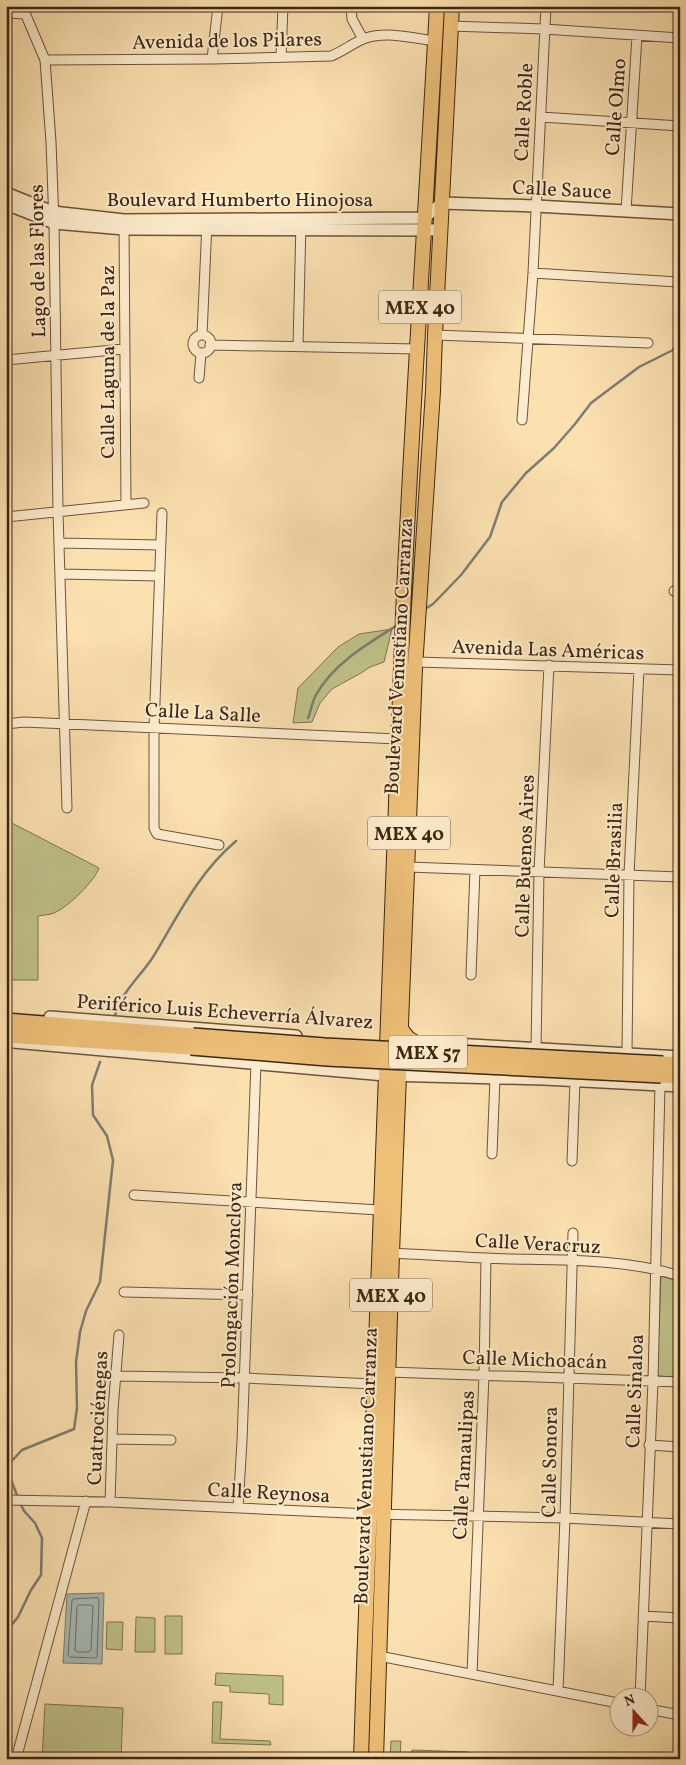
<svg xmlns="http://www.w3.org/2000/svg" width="686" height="1765" font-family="Vollkorn,serif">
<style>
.green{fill:#c0c28a;stroke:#7e744e}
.water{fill:#a5bab7;stroke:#7b7e75}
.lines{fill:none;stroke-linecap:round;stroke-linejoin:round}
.shore{stroke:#717065;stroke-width:1}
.stream{stroke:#7b7e75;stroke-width:2.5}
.minor-casing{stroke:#6c543a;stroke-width:11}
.tertiary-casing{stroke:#6c543a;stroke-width:14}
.primary-casing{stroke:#3d2513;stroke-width:16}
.trunk-casing{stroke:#3d2513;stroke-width:18}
.minor{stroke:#fcebcc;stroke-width:9}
.tertiary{stroke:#fcebcc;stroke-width:11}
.primary{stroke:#eec078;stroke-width:14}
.trunk{stroke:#eec078;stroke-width:15}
.trunk-bridge-casing{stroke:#3d2513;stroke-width:18;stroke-linecap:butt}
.trunk-bridge{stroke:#eec078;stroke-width:15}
.labels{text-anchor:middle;stroke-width:4;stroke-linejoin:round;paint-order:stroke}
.shield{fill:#fcebcc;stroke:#76604a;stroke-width:1}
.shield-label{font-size:19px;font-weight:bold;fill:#3d2513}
.street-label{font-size:20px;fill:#3d2513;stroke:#fcebcc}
</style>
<rect width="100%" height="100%" fill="#fbe0b0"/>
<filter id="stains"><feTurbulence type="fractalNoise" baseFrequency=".004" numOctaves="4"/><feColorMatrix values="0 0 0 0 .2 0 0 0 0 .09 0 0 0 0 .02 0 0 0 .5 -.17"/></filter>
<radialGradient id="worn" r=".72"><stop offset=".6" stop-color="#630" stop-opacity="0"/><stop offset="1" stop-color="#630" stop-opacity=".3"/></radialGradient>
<path class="green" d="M392,629L384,662L370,667L361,673L332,689L320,703L312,722L293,723L298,688L338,647L359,634Z
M6,820L99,868C94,882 68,907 54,913C49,915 43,915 38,916V980H6Z
M661,1276L680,1282V1377L657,1376Z
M165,1616H182V1654H165Z
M136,1617L155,1618V1652H135Z
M107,1622H123L122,1650L106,1649Z
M216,1673L283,1676V1705L269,1704V1694L230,1692V1686L215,1685Z
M213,1702H222L220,1739L270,1741L271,1745L212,1743Z
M45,1704L123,1708L121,1759H42Z
M391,1741H401L400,1759H390Z
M412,1750L469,1752V1759H412Z
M212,1753L266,1755V1759H211Z"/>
<path class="water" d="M104,1593L102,1664L63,1663L67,1594Z"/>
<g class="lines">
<path class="shore" d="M98,1598L99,1601L97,1657L95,1658L70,1657L68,1655L72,1600L74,1599Z
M79,1605H90L93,1606L91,1650L89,1652H77L75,1650L77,1607Z"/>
<path class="stream" d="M425,609L433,604L461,575L490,537L502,502L526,473L554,448L575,424L591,403L639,367L673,350L680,338
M308,718C311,711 312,702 316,695C333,664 367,644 396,626
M115,1015C118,1008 120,1000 125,994C133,981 145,970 153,957C178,916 198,873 236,841
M18,1498L10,1477L9,1464L22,1450L74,1429L77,1408L76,1362L80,1332L86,1311L100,1282L113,1160L107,1136L93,1115L92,1085L100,1062
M6,1632L18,1617L31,1590L41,1575L42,1538L35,1523L24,1511L20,1503"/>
<defs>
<path id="minor" d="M22,6L45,60L51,142L54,223L58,512L67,808
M351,6L352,19L363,39
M6,13L25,14
M450,26L544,29L680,38
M281,57L283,6
M212,59L218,6
M45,60L212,59L331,56C344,51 354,42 366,38C387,31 413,38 435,41
M541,117L680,126
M626,211L637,36
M124,223L126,504
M533,273L678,282
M202,335L207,223
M435,335L648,343
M193 344a9 9 0 1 1 18 0a9 9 0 1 1-18 0Z
M210,345L417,349
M298,346L301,223
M6,360L124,349
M199,378L201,353
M522,420L533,273L546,6
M162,513L154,728V828L157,834L219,845
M6,517L144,503
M59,543L160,545
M60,574L159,576
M674,591L680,592
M416,662L680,670
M6,724L24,722L398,739
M408,867L680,877
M471,975L475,870
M536,1049L539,872L549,665
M627,1053L629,875L639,669
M492,1154L495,1078
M572,1161L575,1081
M134,1195L379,1210
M392,1253C432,1255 471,1258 510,1259C565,1260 627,1259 680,1276
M124,1292L248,1295
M388,1372L680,1382
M116,1376L244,1378L374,1384
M112,1439L171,1440
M649,1445L680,1447
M6,1500L110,1502L370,1514L565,1518L680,1524
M110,1502L113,1410L119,1335
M238,1508L242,1441L256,1063
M643,1616L680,1618
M379,1656L618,1703
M472,1674L484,1375L486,1258
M558,1691L565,1518L573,1233
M640,1698L653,1381L660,1085
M648,1709L680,1715
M16,1759L86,1501"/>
<path id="tertiary" d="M6,193L53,212L124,220L424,218L442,203L536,206L680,214
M6,204L54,223L124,229L441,230
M50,1017L296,1036
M13,1042L385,1075L544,1079L680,1086
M409,1044L437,1043L680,1057"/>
<path id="primary" d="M401,1029L408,1038L418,1044
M361,1759C373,1377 387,995 403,614C412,411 426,209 437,6
M376,1759L392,1253L415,668L433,391L435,335L452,6"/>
<path id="trunk" d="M6,1021L193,1036
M6,1035L191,1047
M663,1064L680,1065
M661,1075L680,1076"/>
</defs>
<use href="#minor" class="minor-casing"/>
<use href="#tertiary" class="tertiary-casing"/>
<use href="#primary" class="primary-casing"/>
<use href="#trunk" class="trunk-casing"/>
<use href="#minor" class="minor"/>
<use href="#tertiary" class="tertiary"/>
<use href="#primary" class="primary"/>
<use href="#trunk" class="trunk"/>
<defs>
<path id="trunk-bridge" d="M193,1036L325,1046L663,1064
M191,1047L327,1058L661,1075"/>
</defs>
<use href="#trunk-bridge" class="trunk-bridge-casing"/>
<use href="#trunk-bridge" class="trunk-bridge"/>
</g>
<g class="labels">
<g class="shield">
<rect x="379" y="290.5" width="82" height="33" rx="4"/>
<rect x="368" y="816.5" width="82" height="33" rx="4"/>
<rect x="389" y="1035.5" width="78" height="33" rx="4"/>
<rect x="350" y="1278.5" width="82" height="33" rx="4"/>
</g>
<g class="shield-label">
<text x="420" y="314">MEX 40</text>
<text x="409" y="840">MEX 40</text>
<text x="428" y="1059">MEX 57</text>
<text x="391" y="1302">MEX 40</text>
</g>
<g class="street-label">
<text transform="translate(227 40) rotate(-1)" y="7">Avenida de los Pilares</text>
<text transform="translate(615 107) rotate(-86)" y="7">Calle Olmo</text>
<text transform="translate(523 112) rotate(-87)" y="7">Calle Roble</text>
<text transform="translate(562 189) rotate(3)" y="7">Calle Sauce</text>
<text x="240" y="206">Boulevard Humberto Hinojosa</text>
<text transform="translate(37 261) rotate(-91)" y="7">Lago de las Flores</text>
<text transform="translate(107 362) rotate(-90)" y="7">Calle Laguna de la Paz</text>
<text transform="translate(548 649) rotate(2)" y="7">Avenida Las Américas</text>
<text transform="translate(398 656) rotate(-87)" y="7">Boulevard Venustiano Carranza</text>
<text transform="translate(203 712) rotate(3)" y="7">Calle La Salle</text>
<text transform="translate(524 856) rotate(-88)" y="7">Calle Buenos Aires</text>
<text transform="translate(613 860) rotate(-88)" y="7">Calle Brasilia</text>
<text transform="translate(225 1011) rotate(4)" y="7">Periférico Luis Echeverría Álvarez</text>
<text transform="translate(538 1243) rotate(3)" y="7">Calle Veracruz</text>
<text transform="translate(231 1285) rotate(-88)" y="7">Prolongación Monclova</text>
<text transform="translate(535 1359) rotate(2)" y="7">Calle Michoacán</text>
<text transform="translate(634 1391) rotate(-88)" y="7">Calle Sinaloa</text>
<text transform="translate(97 1418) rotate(-87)" y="7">Cuatrociénegas</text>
<text transform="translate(549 1462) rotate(-89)" y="7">Calle Sonora</text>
<text transform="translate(463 1465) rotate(-87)" y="7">Calle Tamaulipas</text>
<text transform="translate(365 1466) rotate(-88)" y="7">Boulevard Venustiano Carranza</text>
<text transform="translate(269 1492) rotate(3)" y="7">Calle Reynosa</text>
</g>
</g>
<rect width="686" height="1765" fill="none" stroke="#fbe0b0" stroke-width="25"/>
<rect x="8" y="8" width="671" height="1750" fill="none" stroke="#3d2513" stroke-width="2.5"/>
<rect x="12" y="12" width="661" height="1740" fill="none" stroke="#3d2513"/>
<g transform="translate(634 1712) rotate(339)"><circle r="24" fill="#fcebcc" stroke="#b09c82"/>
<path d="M0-4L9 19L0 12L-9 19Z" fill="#8f2418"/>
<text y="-8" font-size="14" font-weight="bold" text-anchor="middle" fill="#3d2513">N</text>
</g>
<rect width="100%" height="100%" filter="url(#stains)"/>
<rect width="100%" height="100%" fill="url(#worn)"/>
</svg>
